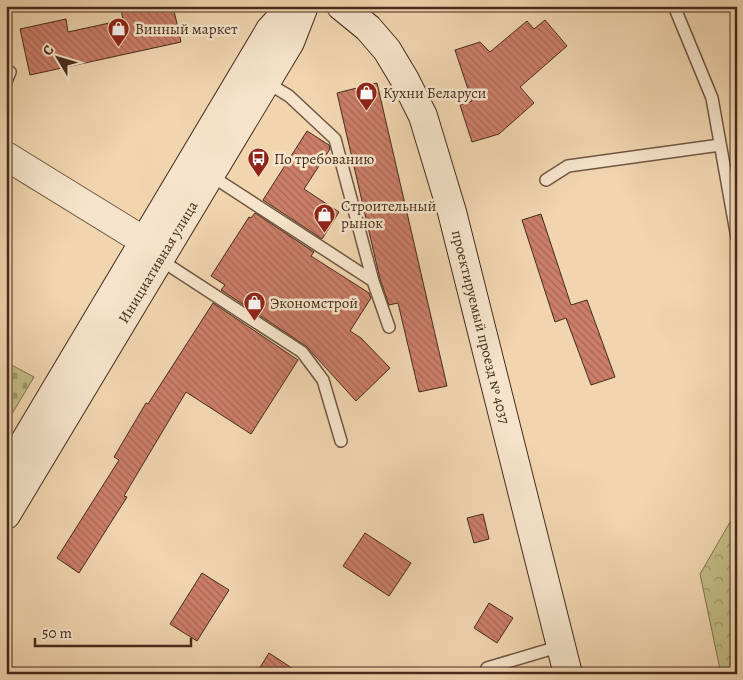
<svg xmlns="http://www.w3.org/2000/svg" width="743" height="680" font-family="Alegreya,serif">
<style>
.forest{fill:url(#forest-crowns);stroke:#847350}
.cemetery{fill:url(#cemetery-stones);stroke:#847350}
.building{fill:url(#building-back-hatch);stroke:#462b1c}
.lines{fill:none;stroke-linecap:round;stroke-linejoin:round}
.service-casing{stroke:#705641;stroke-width:14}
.tertiary-casing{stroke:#705641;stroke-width:30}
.secondary-casing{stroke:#462b1c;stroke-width:30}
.service{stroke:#f5e4cb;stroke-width:11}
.tertiary{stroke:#f5e4cb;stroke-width:28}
.secondary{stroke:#f5e4cb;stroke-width:28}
.labels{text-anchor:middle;stroke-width:5;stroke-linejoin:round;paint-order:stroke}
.poi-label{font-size:15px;fill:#462b1c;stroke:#f5e4cb;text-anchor:start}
.street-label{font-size:15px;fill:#462b1c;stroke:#f5e4cb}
</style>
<defs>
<pattern id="forest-crowns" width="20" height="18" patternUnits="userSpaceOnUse" patternTransform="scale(1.25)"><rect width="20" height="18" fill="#c2bb85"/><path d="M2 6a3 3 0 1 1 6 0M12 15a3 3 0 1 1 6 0" fill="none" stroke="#9f986c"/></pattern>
<pattern id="cemetery-stones" width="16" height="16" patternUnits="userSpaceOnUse" patternTransform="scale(1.25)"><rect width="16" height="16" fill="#c2bb85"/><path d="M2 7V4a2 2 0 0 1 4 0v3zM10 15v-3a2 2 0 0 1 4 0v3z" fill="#9f986c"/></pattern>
<pattern id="building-back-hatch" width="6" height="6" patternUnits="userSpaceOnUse" patternTransform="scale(1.25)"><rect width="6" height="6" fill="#cb7e68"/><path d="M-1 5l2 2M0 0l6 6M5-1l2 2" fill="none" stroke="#a76755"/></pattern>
</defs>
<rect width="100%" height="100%" fill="#f0d5af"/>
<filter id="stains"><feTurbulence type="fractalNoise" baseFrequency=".004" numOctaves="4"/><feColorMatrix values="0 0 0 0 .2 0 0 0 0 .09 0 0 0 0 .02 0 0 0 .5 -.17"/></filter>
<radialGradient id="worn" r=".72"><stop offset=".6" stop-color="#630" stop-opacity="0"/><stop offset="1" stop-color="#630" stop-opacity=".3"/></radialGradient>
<path class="forest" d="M737,517V674H721L700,574L730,522Z"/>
<path class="cemetery" d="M6,362L34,377L6,424Z"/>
<path class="building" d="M133,6H173L181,42L30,75L20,29L66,19L68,32L123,20L121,9Z
M545,20L567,46L520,87L534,103L499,134L472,142L460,105L472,101L455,50L480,42L490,52L527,21L534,29Z
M377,83L447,386L419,392L398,303L389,305L380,279L337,93Z
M307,131L329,145L330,149L304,189L339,212L322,239L263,200Z
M255,213L314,252L311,256L369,293L371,298L350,331L361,338L390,368L356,401L306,346L221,290L225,285L211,276L249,217L251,218Z
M541,214L571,305L587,300L615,377L591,385L566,318L555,322L522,220Z
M213,303L298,360L251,434L186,392L124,496L127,497L79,573L57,558L119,460L114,457L146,403L148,404Z
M483,514L489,539L474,543L467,518Z
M365,533L411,563L389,596L343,566Z
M202,573L229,590L197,641L170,624Z
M489,603L513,618L497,643L474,628Z
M269,653L301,674H256Z"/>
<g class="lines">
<defs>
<path id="service" d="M674,6L712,98L737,238
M6,69L10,72L6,82
M210,175L373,281L335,139L289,96L266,82
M546,180L568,166L720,145
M159,259L302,352L323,380L341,441
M373,281L389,327
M487,668L561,646"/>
<path id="tertiary" d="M6,156L144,241"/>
<g id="secondary">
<path id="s1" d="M341,6L368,28L387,50L405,80L423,116L452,212L568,674"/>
<path d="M6,473L270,30L292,6"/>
<path id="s2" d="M6,515L290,42L304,6"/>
</g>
</defs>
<use href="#service" class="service-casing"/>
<use href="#tertiary" class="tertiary-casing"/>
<use href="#secondary" class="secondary-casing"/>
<use href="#service" class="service"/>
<use href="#tertiary" class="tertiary"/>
<use href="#secondary" class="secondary"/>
</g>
<defs>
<symbol id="shop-pin" viewBox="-11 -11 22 30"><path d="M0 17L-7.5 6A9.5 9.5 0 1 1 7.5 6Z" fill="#8f2418" stroke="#f5e4cb"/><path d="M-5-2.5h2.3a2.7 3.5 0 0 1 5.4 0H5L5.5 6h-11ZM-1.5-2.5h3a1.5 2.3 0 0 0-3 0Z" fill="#fff"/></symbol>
<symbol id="bus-pin" viewBox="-11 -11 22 30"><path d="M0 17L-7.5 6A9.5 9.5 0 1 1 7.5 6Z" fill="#8f2418" stroke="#f5e4cb"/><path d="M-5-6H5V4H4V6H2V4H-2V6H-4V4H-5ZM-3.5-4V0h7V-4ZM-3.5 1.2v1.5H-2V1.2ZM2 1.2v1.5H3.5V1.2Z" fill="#fff"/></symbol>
</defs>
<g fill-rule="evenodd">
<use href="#shop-pin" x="106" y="16" width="25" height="34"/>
<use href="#shop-pin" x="354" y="80" width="25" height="34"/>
<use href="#bus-pin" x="246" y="146" width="25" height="34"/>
<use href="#shop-pin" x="312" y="202" width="25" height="34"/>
<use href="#shop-pin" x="242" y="290" width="25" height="34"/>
</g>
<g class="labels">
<g class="poi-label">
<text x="135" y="34">Винный маркет</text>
<text x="383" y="98">Кухни Беларуси</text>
<text x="274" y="164">По требованию</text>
<text x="341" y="211">Строительный<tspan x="341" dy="17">рынок</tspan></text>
<text x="270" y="308">Экономстрой</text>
</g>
<g class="street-label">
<text dy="5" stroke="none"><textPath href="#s2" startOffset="295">Инициативная улица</textPath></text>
<text dy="5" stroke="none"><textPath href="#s1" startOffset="358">проектируемый проезд № 4037</textPath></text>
</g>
</g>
<rect width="743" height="680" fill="none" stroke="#f0d5af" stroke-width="25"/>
<rect x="8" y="8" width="728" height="665" fill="none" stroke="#462b1c" stroke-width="2.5"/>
<rect x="12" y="12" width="718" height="655" fill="none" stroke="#462b1c"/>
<g transform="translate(58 58) rotate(308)" stroke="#f5e4cb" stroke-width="4" paint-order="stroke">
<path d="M0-4L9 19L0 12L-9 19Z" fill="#462b1c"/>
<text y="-8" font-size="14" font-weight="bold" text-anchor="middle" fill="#462b1c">С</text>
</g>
<path d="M35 638v8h156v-8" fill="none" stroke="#462b1c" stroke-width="2.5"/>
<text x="42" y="638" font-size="15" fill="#462b1c" stroke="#f5e4cb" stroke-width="4" paint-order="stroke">50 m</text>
<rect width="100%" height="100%" filter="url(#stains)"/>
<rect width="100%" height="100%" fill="url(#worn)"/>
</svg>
